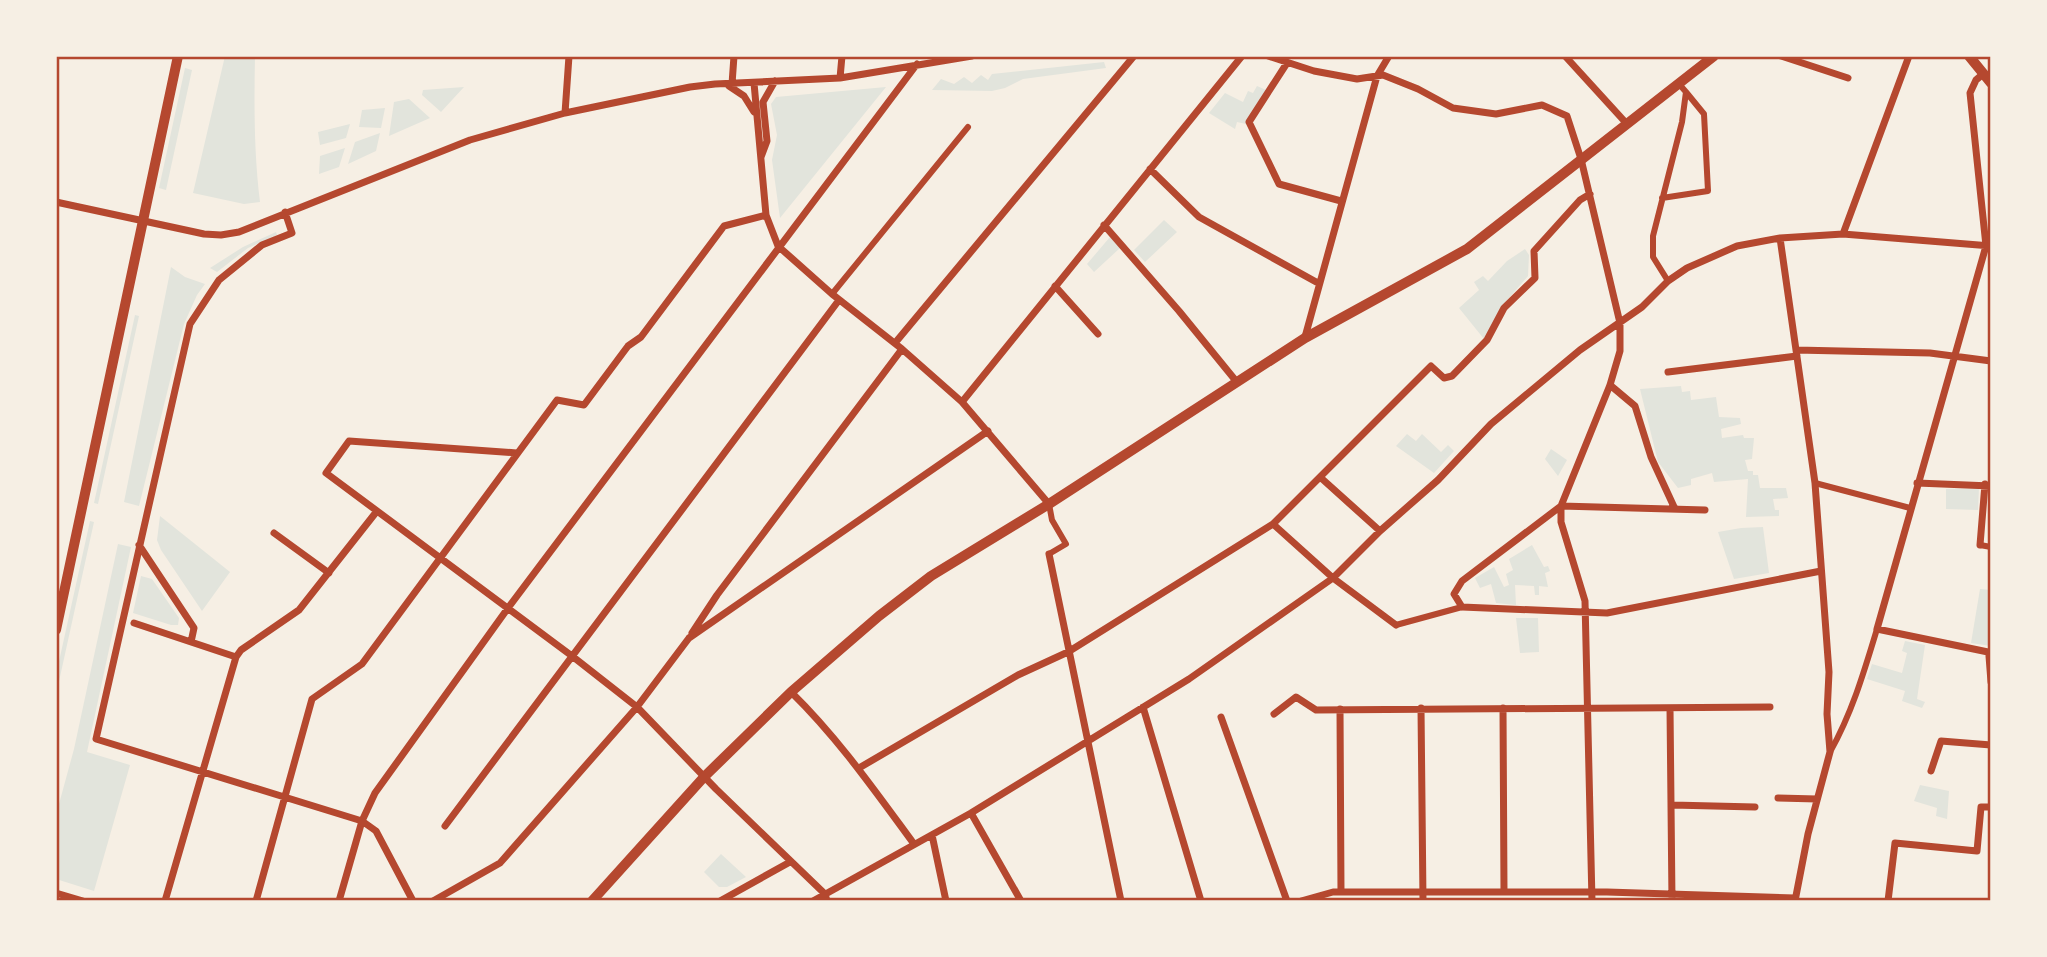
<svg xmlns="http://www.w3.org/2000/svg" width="2047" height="957" font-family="'Archivo Narrow',sans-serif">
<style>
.green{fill:#e2e4dc}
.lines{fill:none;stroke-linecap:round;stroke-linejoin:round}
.pedestrian{stroke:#b5482f;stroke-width:6}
.minor{stroke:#b5482f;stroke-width:7}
.tertiary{stroke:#b5482f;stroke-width:10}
.secondary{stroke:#b5482f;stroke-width:10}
.neatline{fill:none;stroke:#b5482f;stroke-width:2.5}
</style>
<rect width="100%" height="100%" fill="#f6efe4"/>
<path class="green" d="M225,56H255C254,105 254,153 260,202L244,204L193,193Z
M1104,62L1106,68L1023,79L1005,88L992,91L932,90L941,79L954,84L964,77L972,83L981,75L988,80L992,74Z
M185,68L192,70L166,190L159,188Z
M1257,86L1266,90L1246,124L1237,122L1235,129L1209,113L1225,93L1243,102L1248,91L1253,93Z
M464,87L441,112L422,95L423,90Z
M886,87L780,218L772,160L777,135L771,104L776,97Z
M409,99L430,118L389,136L394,102Z
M385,108L381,128L359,127L362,110Z
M350,124L346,138L320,145L318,132Z
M380,133L376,151L348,164L355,142Z
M345,148L339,167L319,174L320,156Z
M1164,220L1177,232L1145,262L1134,250Z
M276,232L277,235L248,248L217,272L210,268L243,247Z
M1110,237L1120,248L1094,272L1087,264Z
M1525,249L1529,255L1528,276L1503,305L1484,339L1459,308L1479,290L1474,282L1483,276L1488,281L1507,261Z
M171,267L185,277L205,284L197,295L184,324L139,506L124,502Z
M135,315L139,316L98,504L94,503Z
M1681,386L1682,392L1690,391L1691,400L1716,397L1719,417L1740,418L1741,424L1721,429L1722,438L1743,435L1744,438H1754L1752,459L1745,460L1748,471H1753V475H1758L1760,488H1786L1788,498L1773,499L1775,510H1779V516L1746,517L1748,479L1714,482L1712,473L1691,479V485L1678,488L1658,462L1640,389Z
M1407,434L1416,441L1422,434L1441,452L1448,445L1454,451L1434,473L1396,446Z
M1551,449L1567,460L1558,476L1545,459Z
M1979,488L1978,510L1946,509V489Z
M160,516L230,572L202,611L161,550L157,540Z
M90,521L94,522L56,695V675Z
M1763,527L1769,573L1734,579L1718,532L1741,528Z
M118,544L131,547L87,752L130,765L94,891L56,879V815L74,749Z
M1532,545L1544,567L1548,566L1550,571L1545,573L1548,587L1539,586V595H1535L1534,586L1515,585L1516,605L1496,603L1491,584L1480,588L1475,578L1494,567L1504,587L1509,585L1506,574L1513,570L1509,559Z
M141,576L152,579L179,618L178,625H171L133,613Z
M1980,589L1991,590V646L1971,643Z
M1516,618H1538L1539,652L1520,653Z
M1905,641L1925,645L1917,699L1925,702L1922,708L1902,701L1905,691L1867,679L1872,664L1902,673L1907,653L1902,651Z
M1920,785L1949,791L1947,819L1936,816L1937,808L1914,801Z
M721,854L746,877L727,887H719L704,872Z"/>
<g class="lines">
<path class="pedestrian" d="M1662,198L1708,191L1704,114L1686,92
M1668,281L1653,257V236L1682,122L1686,92L1679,84
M832,294L968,127
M1815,483L1910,508
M1980,545L1991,547
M1049,554L1066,544L1052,520L1049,504
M1396,625L1462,607
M1830,752C1852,713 1864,672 1877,629"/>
<path class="minor" d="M1268,56L1314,71L1357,79L1383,75L1418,89L1453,108L1496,114L1542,105L1567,116L1581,159L1620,323V351L1610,385L1561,506V522L1585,601L1592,901
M1565,56L1627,124
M1781,56L1848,78
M1287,63L1249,122L1279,184L1341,201
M1983,74L1976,80L1970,93L1986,246L1877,629L1988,652L1991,656
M840,78L842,56
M754,83L766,215L778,246L832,294L902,349L962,402L1049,504
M732,84L734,56
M729,86L744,96L754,112
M565,113L569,56
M761,157L767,141L763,102L775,81
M1150,169L1199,217L1318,283
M56,202L204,234L221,235L239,232L470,140L565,113L690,87L715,84L840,78L972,56
M285,212L292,233L262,245L219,280L190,324L96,739L362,821L376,831L413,901
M1104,225L1179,311L1236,381
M1843,234L1909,56
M1780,238L1815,483L1829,672L1827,714L1830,752L1808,834L1795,901
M1055,286L1098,334
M1305,337L1377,76L1389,56
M895,343L1134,56
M1796,350L1930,353L1991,361
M1668,372L1797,356
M1610,385L1635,406L1651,457L1675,509
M962,402L1242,56
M517,453L349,441L326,473L572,656L637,707L716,789L825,894L827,901
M1320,477L1380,531
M1917,483L1991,486
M1705,510L1561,506L1462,581L1454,594L1462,607L1607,613L1821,571
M1273,524L1333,578L1396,625
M274,533L329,573
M139,545L194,628L191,642
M1980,545L1985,484
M1049,554L1121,901
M134,623L236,657
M692,633L717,595L902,349
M1989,656L1991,682
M791,692C838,738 875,791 914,844
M1143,707L1201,901
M1421,708L1423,901
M1503,708L1504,892
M1670,708L1672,901
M1340,709L1341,892
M1274,714L1296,697L1316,710L1770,707
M1221,717L1287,901
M859,768L1018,675L1068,652L1273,524L1431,366L1444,378L1452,376L1487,340L1504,308L1535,278L1534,251L1580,200L1590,194
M1931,771L1941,741L1991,745
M1778,798L1817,799
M1672,805L1755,807
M971,813L1021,901
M445,826L839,300
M932,835L946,901
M56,893L83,901
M165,901L236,657L241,650L299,610L377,511
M256,901L312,699L362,664L557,400L584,405L628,346L641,337L724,226L766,215
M339,901L362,821L375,793L508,608L917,64
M433,901L500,863L637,707L689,638L988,431
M720,901L790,862
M813,901L971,813L1189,679L1333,578L1380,531L1438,480L1491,424L1580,350L1642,307L1668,281L1687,268L1737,246L1780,238L1843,234L1991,246
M1301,901L1333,892H1607L1795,898
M1888,901L1895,843L1977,851L1981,807H1991"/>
<path class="tertiary" d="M56,630L178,56"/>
<path class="secondary" d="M1969,56L1991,83
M592,901L704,777L791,692L879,616L931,576L1049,504L1305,338L1467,249L1714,56"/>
</g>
<rect width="2047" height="957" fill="none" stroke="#f6efe4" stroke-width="116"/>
<rect x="58" y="58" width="1931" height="841" class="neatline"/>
</svg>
